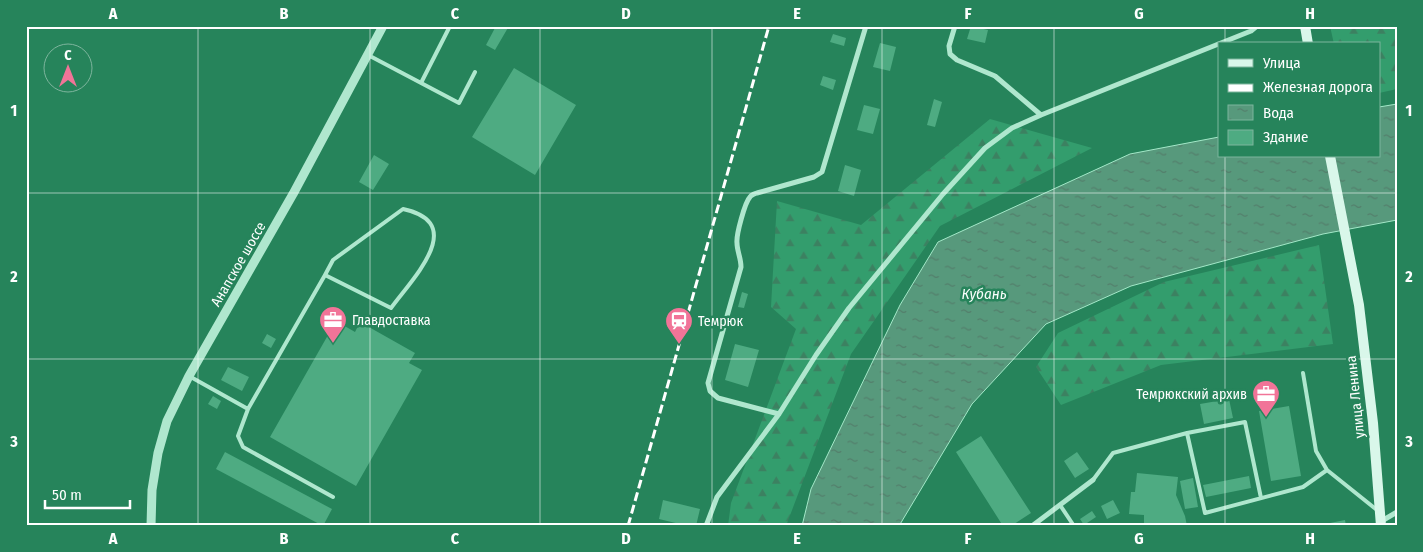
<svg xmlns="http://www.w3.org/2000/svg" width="1423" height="552" font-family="'Fira Sans Condensed',sans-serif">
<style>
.forest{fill:url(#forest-firs)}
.water{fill:url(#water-ripples);stroke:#a3e8c8}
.building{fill:#4eab82}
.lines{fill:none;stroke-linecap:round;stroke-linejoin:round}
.service{stroke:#afe7ce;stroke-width:4}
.minor{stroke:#afe7ce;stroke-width:5}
.tertiary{stroke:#afe7ce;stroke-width:9}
.secondary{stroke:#d9f7ea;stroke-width:10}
.rail{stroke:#fff;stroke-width:3;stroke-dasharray:9 4;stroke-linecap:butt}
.grid{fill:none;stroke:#fff;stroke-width:1;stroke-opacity:0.55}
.labels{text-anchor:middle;stroke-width:5;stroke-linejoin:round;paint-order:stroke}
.street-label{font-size:14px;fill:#fff;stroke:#26845b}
.poi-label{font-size:14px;fill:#fff;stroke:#26845b;text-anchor:start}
.water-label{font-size:15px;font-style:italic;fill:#f8fdfb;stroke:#26845b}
.neatline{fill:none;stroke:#fff;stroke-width:2}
.grid-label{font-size:16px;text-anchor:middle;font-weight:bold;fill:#fff}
</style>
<defs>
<pattern id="forest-firs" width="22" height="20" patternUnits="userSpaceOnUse" patternTransform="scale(1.25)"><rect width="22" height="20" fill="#339d6d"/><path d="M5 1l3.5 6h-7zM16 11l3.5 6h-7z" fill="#3c8161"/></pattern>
<pattern id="water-ripples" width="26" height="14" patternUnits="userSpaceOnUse" patternTransform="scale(1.25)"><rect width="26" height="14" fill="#57997c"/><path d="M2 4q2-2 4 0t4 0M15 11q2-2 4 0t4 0" fill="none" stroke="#537e6b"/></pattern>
</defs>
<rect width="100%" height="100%" fill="#26845b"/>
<path class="forest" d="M1330,26H1397V89L1379,93V44H1334Z
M990,119L1092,148L940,226L851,354L786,526H728L731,503L796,329L771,307L777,201L861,225Z
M1319,245L1333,344L1161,365L1061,405L1036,367L1058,333L1164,282Z"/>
<path class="water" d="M1397,104V220L1323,234L1131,286L1046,324L972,404L899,526H802L811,489L900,305L938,242L1130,154L1219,137V156H1379V107Z"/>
<path class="building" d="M496,26H509L495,50L486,45Z
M971,26L988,30L985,43L967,39Z
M833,34L846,38L844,46L830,42Z
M880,43L896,47L890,71L873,67Z
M514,68L576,105L535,175L472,137Z
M823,76L836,80L833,90L820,85Z
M934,99L942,102L935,127L927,125Z
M864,105L880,109L873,134L857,130Z
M374,155L389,164L373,190L359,182Z
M845,165L861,170L854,196L838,191Z
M742,292L748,294L744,308L738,307Z
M336,321L355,332L360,322L415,353L409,363L422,370L356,486L270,437Z
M267,334L276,339L271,348L262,343Z
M735,344L759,350L748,387L725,380Z
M228,367L249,377L242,391L221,380Z
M213,396L221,401L217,409L208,404Z
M1229,399L1233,418L1204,424L1200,404Z
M1289,406L1301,476L1271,481L1259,411Z
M981,436L1031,513L1011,526H1003L956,452Z
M225,452L332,509L323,526L216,469Z
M1077,452L1089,469L1075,478L1064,461Z
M1137,473L1178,477L1176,495L1185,516L1187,526H1144V515L1129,514L1131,492H1135Z
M1249,476L1251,488L1206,497L1203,485Z
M1193,478L1198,507L1185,509L1180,481Z
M663,500L700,509L696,526H688L659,519Z
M1113,500L1120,513L1107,519L1101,506Z
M1092,511L1096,517L1084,525L1080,519Z
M1345,520L1346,526H1330V523Z"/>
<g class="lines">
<path class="service" d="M368,55L459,103L475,72
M421,83L450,26
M1303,373L1316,451L1327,470L1377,510
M189,376L248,409L238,436L243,447L333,497
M248,409L325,275L333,260L403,209C469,223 412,279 391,308L325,275
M1187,433L1205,513L1303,487L1327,470
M1093,480L1113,453L1187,433L1245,422L1261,498
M1060,505L1074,526"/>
<path class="minor" d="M955,26L949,46L950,54L957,60L995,76L1041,115
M779,414L718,398L710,391L708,383L741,267C741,258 737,251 737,243C736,235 745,202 750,197C751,195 756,193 757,193L814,177L822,172L866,26
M1380,522L1397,512
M706,526L717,497L779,414L816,355L849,308L943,194L985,148L1012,128L1041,115L1251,31L1257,26
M1032,526L1093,480"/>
<path class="tertiary" d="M151,526L152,490L158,453L167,421L189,376L293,194L383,26"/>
<path class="secondary" d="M1305,26L1308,44
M1330,156L1359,305L1373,423L1381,526"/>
<path class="rail" d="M628,526L769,26"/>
</g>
<path class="grid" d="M198,26V526M370,26V526M540,26V526M712,26V526M882,26V526M1054,26V526M1225,26V44M1225,156V526M26,193H1397M26,359H1397"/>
<defs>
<symbol id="office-pin" viewBox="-11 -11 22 30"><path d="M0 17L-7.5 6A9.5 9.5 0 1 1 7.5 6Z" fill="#f17498" stroke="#26845b"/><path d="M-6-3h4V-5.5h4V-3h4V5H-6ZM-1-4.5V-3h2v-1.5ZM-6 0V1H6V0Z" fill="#fff"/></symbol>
<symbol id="station-pin" viewBox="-11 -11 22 30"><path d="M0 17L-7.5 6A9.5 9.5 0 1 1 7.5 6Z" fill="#f17498" stroke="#26845b"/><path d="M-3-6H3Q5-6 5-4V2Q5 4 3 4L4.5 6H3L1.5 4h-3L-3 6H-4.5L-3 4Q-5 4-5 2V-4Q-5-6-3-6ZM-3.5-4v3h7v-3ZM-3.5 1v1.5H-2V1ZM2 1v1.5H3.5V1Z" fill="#fff"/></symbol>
</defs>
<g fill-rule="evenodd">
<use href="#office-pin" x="317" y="304" width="32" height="43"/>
<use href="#station-pin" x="663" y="305" width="32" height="43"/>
<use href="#office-pin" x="1250" y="378" width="32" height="43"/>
</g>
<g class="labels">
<g class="street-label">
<text transform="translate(238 264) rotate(-60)" y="5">Анапское шоссе</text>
<text transform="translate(1355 397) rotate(-96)" y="5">улица Ленина</text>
</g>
<g class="poi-label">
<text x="352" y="325">Главдоставка</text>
<text x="698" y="326">Темрюк</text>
<text x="1247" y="399" text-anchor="end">Темрюкский архив</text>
</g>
<g class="water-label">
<text x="984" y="299">Кубань</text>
</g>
</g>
<rect width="1423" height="552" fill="none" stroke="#26845b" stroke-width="55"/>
<rect x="1218" y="42" width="162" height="115" fill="#26845b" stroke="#7db59d"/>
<rect x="1228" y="59" width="25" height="8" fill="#d9f7ea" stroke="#7db59d"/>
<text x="1263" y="68" font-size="15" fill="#ffffff">Улица</text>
<rect x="1228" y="84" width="25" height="8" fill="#ffffff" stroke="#7db59d"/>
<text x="1263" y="92" font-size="15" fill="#ffffff">Железная дорога</text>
<rect x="1228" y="105" width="25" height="15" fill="url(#water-ripples)" stroke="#7db59d"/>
<text x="1263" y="118" font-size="15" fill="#ffffff">Вода</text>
<rect x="1228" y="130" width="25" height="15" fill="#4eab82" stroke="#7db59d"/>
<text x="1263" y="142" font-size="15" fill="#ffffff">Здание</text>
<g transform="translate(68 68)"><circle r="24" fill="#26845b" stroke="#7db59d"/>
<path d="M0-4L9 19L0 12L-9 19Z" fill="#f17498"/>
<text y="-8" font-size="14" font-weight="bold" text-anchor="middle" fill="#ffffff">С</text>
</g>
<path d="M45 500v8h85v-8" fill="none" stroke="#ffffff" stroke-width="2.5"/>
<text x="52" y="500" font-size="15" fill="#ffffff" stroke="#26845b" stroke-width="4" paint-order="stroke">50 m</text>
<rect x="28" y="28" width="1368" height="496" class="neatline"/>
<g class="grid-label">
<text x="113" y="19">A</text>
<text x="284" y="19">B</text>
<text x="455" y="19">C</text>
<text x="626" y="19">D</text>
<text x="797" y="19">E</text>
<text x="968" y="19">F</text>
<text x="1139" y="19">G</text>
<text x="1310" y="19">H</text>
<text x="14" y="116">1</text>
<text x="1409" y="116">1</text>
<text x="14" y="282">2</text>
<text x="1409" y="282">2</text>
<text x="14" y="447">3</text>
<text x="1409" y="447">3</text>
<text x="113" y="544">A</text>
<text x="284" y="544">B</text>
<text x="455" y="544">C</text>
<text x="626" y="544">D</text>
<text x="797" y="544">E</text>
<text x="968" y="544">F</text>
<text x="1139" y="544">G</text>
<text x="1310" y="544">H</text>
</g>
</svg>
